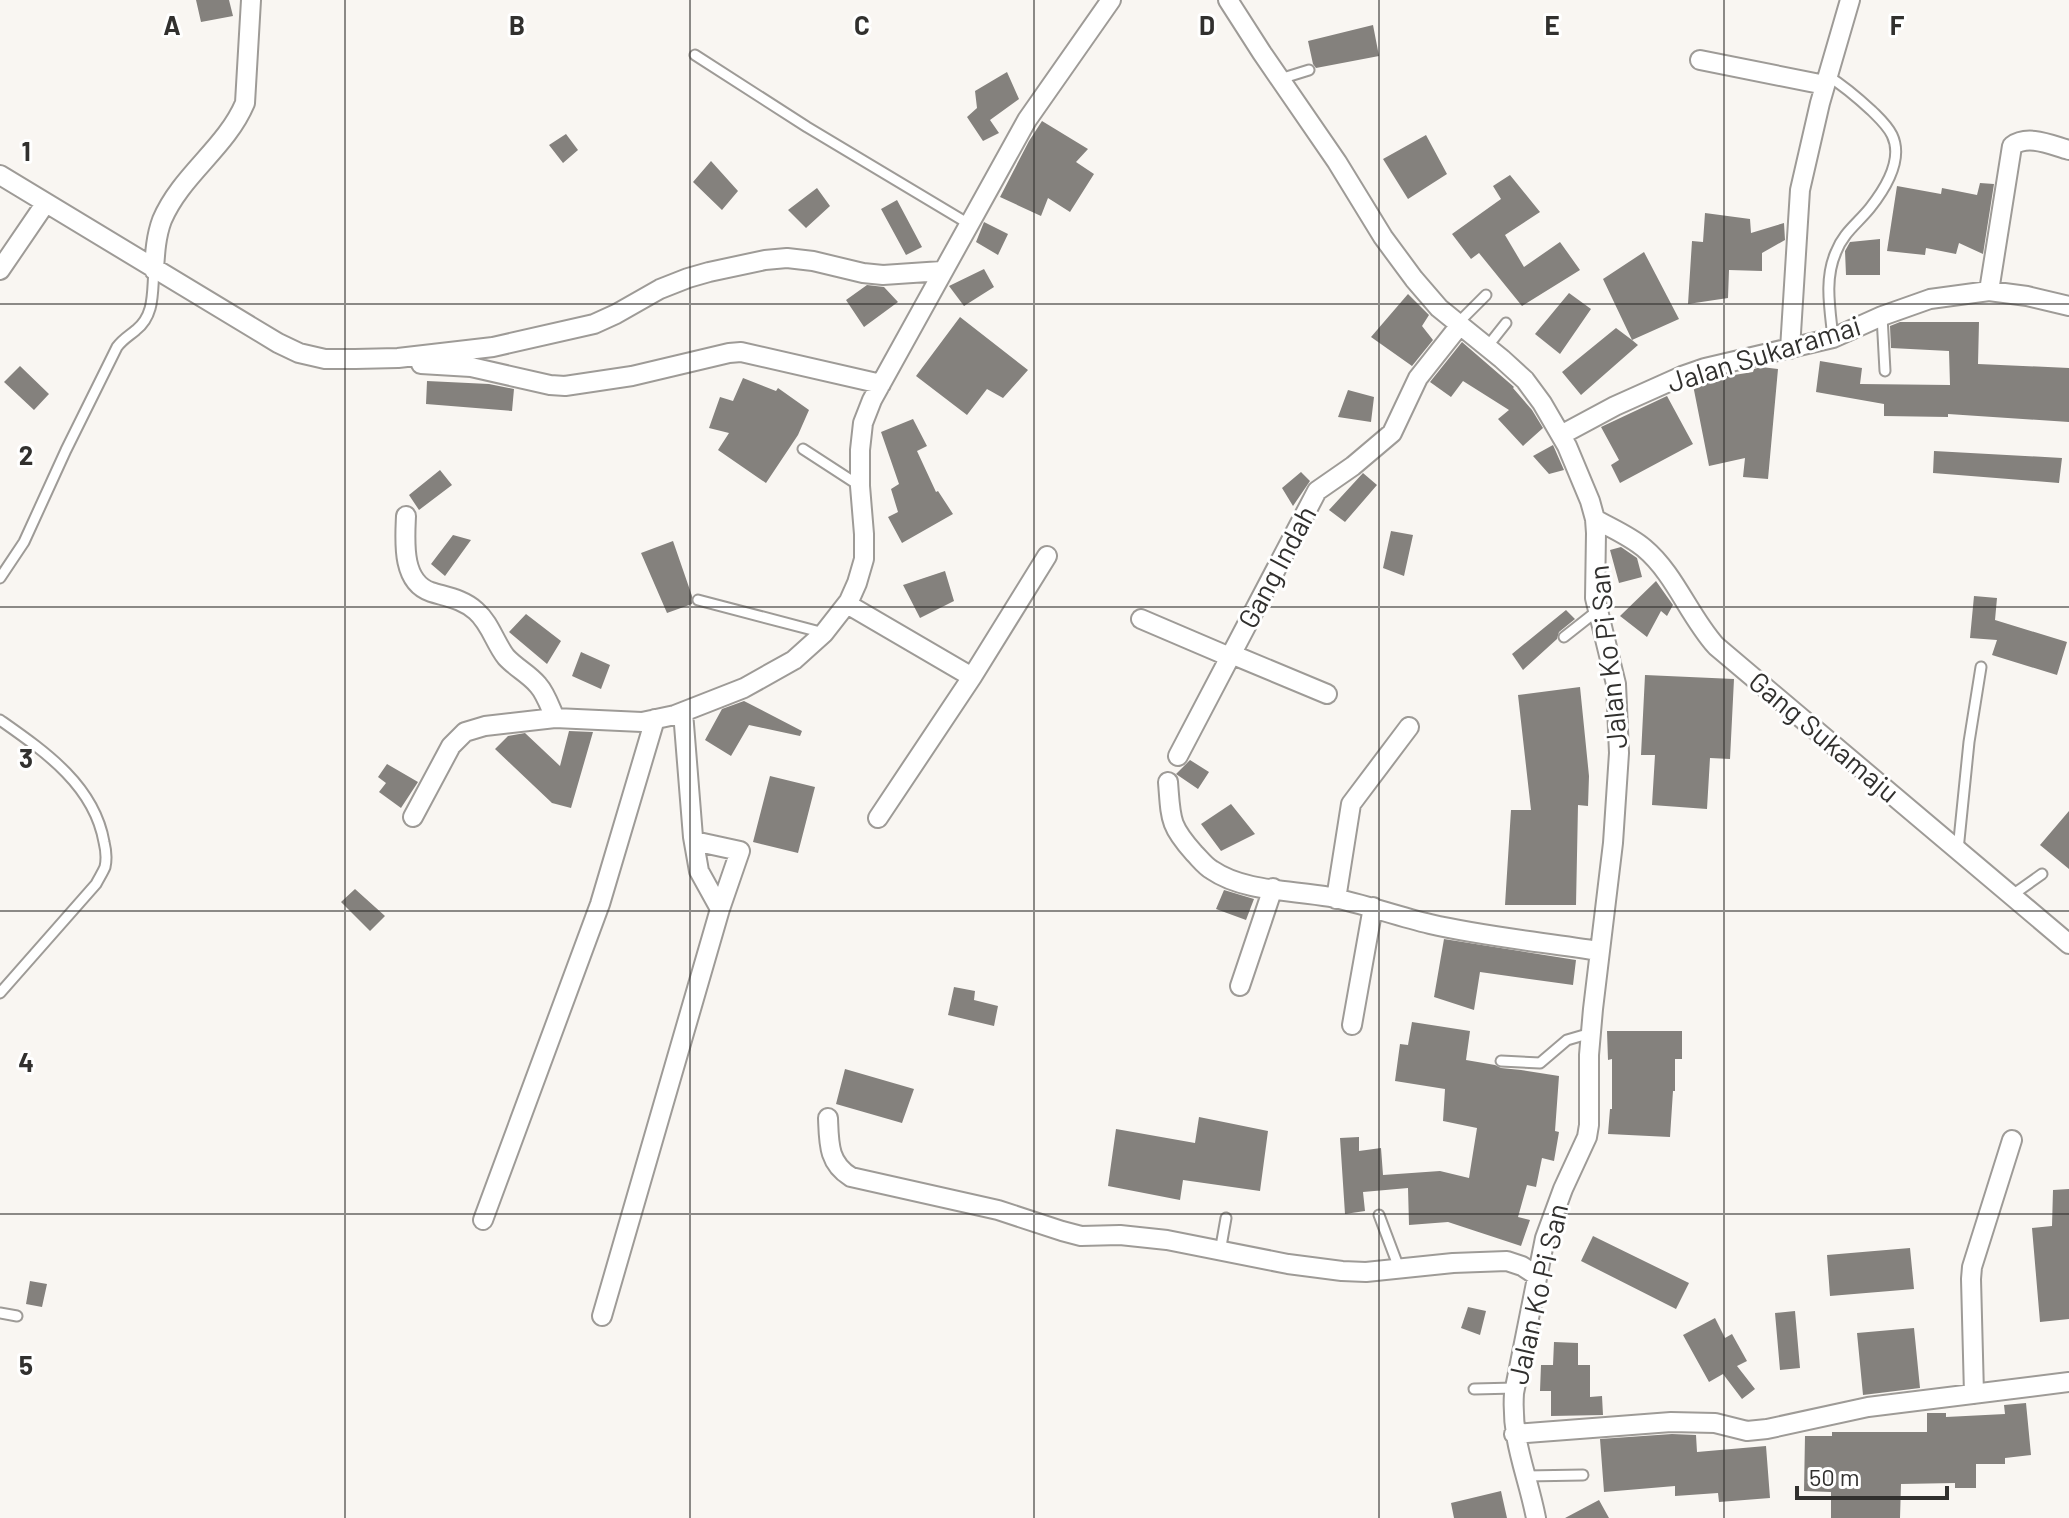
<svg xmlns="http://www.w3.org/2000/svg" width="2069" height="1518" font-family="Barlow,sans-serif">
<style>
.building{fill:#84817d}
.lines{fill:none;stroke-linecap:round;stroke-linejoin:round}
.lane-casing{stroke:#9e9b97;stroke-width:13}
.street-casing{stroke:#9e9b97;stroke-width:22}
.lane{stroke:#fff;stroke-width:9}
.street{stroke:#fff;stroke-width:18}
.grid{fill:none;stroke:#31302e;stroke-width:2;stroke-opacity:0.55}
.labels{text-anchor:middle;stroke-width:6;stroke-linejoin:round;paint-order:stroke}
.street-label{font-size:28px;fill:#31302e;stroke:#fff}
.grid-label{font-size:26px;text-anchor:middle;font-weight:bold;fill:#31302e;stroke:#fff;stroke-width:6;stroke-linejoin:round;paint-order:stroke}
</style>
<rect width="100%" height="100%" fill="#f9f6f2"/>
<path class="building" d="M196,0H229L233,16L201,22Z
M1373,25L1379,56L1316,68L1313,64L1308,41Z
M1007,72L1019,99L990,120L999,133L983,141L967,117L977,108L975,91Z
M1042,121L1088,149L1076,162L1094,174L1070,212L1048,198L1041,216L1000,197L1029,141Z
M566,134L578,150L563,163L549,145Z
M1426,135L1447,174L1408,199L1383,159Z
M711,161L738,191L722,210L693,182Z
M1510,175L1540,212L1505,235L1524,267L1560,242L1580,270L1522,306L1479,253L1471,259L1452,234L1501,199L1493,186Z
M1980,183L1994,184L1983,254L1959,243L1956,254L1926,248L1925,255L1887,251L1897,186L1941,194L1942,188L1977,195Z
M817,188L830,206L806,228L788,210Z
M897,200L922,247L906,255L881,209Z
M1705,213L1750,219L1751,233L1784,223L1785,240L1762,253V271L1729,270L1728,298L1688,304L1692,241L1703,242Z
M984,222L1008,234L998,255L976,242Z
M1880,239V275H1846L1845,251L1850,242Z
M1644,252L1679,319L1632,340L1638,345L1581,395L1562,372L1616,328L1632,340L1603,279Z
M984,269L994,287L964,306L949,286Z
M867,285L884,287L898,302L864,327L846,300Z
M1569,293L1591,309L1560,354L1535,334Z
M1408,294L1429,315L1422,326L1433,340L1412,366L1371,337Z
M960,317L1028,370L1003,398L987,389L967,415L916,376Z
M1900,322H1979L1978,364L2069,368V422L1948,414V417L1884,416V404L1816,392L1820,361L1862,368L1860,384L1950,385L1949,351L1891,348L1890,326Z
M1462,342L1514,387L1513,388L1532,410L1543,428L1523,446L1498,419L1509,410L1463,381L1451,397L1430,382Z
M20,366L49,394L34,410L4,382Z
M1761,367L1778,369L1768,479L1743,477L1745,458L1709,466L1693,385L1715,378L1753,372L1754,369Z
M743,378L776,391L778,388L809,410L798,435L766,483L718,450L729,433L709,428L720,397L733,401Z
M427,381L489,384L514,389L512,411L426,404Z
M1348,390L1374,397L1371,422L1338,417Z
M1667,396L1693,444L1620,483L1611,465L1619,460L1601,427Z
M913,419L927,446L917,451L936,492L938,491L953,514L902,543L888,517L898,512L891,489L899,484L881,432Z
M1553,445L1564,470L1549,474L1533,456Z
M1934,451L2062,458L2059,483L1933,473Z
M440,470L452,485L419,510L409,495Z
M1301,472L1310,481L1293,506L1282,488Z
M1363,473L1377,485L1345,522L1329,510Z
M1391,531L1413,535L1404,576L1383,568Z
M453,535L471,540L445,576L431,564Z
M673,541L692,596V604L667,613L641,553Z
M1621,547L1637,558L1642,577L1619,583L1610,550Z
M945,571L954,601L920,618L903,585Z
M1656,581L1673,605L1667,616L1661,611L1647,637L1620,616Z
M1974,596L1997,598L1995,620L2067,642L2057,675L1992,655L1997,640L1970,638Z
M1566,610L1575,619L1559,632L1557,639L1523,670L1512,654Z
M526,614L561,641L547,664L509,632Z
M581,652L610,665L601,689L572,676Z
M1645,675L1734,679L1730,759L1710,758L1707,809L1652,805L1655,755H1641Z
M1580,687L1589,776L1588,806L1578,805L1576,905H1505L1511,810H1531L1518,695Z
M744,701L802,731L800,736L749,725L731,756L705,740L722,709Z
M569,731L593,732L571,808L552,803L495,749L508,736L525,733L560,766Z
M1190,760L1209,772L1198,789L1176,774Z
M387,764L418,782L401,808L379,792L386,783L378,777Z
M770,776L815,787L798,853L753,842Z
M1231,804L1255,834L1221,851L1201,824Z
M2069,811V869L2040,845Z
M355,889L385,916L370,931L341,902Z
M1224,890L1254,899L1246,920L1216,909Z
M1444,939L1576,960L1573,985L1480,972L1474,1010L1434,997Z
M954,987L975,991L974,1000L998,1006L994,1026L948,1015Z
M1412,1022L1470,1031L1466,1060L1495,1065L1501,1068L1521,1070L1559,1076L1555,1131L1559,1132L1554,1161L1542,1158L1536,1187L1527,1185L1518,1217L1530,1220L1521,1246L1448,1222L1409,1225L1408,1188L1363,1192L1365,1211L1345,1214L1340,1138L1359,1137V1151L1381,1148L1383,1175L1440,1171L1469,1178L1477,1128L1443,1121L1445,1089L1395,1081L1400,1044L1408,1045Z
M1607,1031H1682V1059H1675V1091H1673L1670,1137L1608,1134L1610,1109H1612V1059L1608,1060Z
M845,1069L914,1089L902,1123L836,1104Z
M1199,1117L1268,1131L1260,1191L1183,1180L1180,1200L1108,1186L1116,1129L1195,1143Z
M2069,1189V1319L2040,1322L2032,1228L2052,1226L2053,1190Z
M1593,1236L1689,1283L1676,1309L1581,1261Z
M1910,1248L1914,1289L1830,1296L1827,1255Z
M30,1281L47,1284L42,1307L26,1304Z
M1468,1307L1486,1311L1480,1335L1461,1328Z
M1795,1311L1800,1368L1780,1370L1775,1313Z
M1715,1318L1725,1338L1732,1334L1747,1361L1737,1366L1755,1389L1742,1399L1723,1374L1709,1382L1683,1335Z
M1914,1328L1920,1388L1863,1395L1857,1333Z
M1554,1342L1578,1343V1365H1590V1397L1602,1396L1603,1415L1551,1416V1391H1540L1541,1365H1553Z
M2026,1403L2031,1455L2005,1458V1464H1976V1488H1955V1483L1901,1484L1900,1518H1831V1492L1804,1491L1805,1436H1832V1432H1927V1413H1946V1417L2005,1414L2004,1405Z
M1672,1434L1696,1435L1697,1452L1766,1446L1770,1498L1719,1502L1718,1493L1675,1496V1486L1604,1492L1600,1439Z
M1501,1491L1507,1518H1454L1451,1503Z
M1599,1500L1609,1518H1565Z"/>
<g class="lines">
<defs>
<path id="lane" d="M695,55L807,127L969,224
M1828,76C1844,86 1858,98 1872,111C1879,118 1887,125 1892,135C1904,160 1885,189 1870,208C1858,223 1843,233 1836,252C1824,279 1830,309 1833,338
M1280,79L1309,70
M1882,316L1885,371
M1458,323L1486,295
M1487,347L1506,323
M803,449L860,486
M0,578L24,542L66,450L117,347C123,339 129,336 136,330C155,315 152,292 154,270
M698,600L824,633
M1564,637L1597,611
M0,720C44,751 94,785 104,842C106,850 107,858 105,867C103,872 99,878 96,884L0,993
M1958,850L1969,742L1981,667
M2011,896L2042,874
M1501,1061L1540,1063L1567,1040L1591,1033
M1379,1215L1399,1268
M1220,1252L1226,1218
M0,1313L17,1316
M1474,1389L1515,1388
M1526,1476L1583,1475"/>
<path id="street" d="M1228,0L1262,53L1337,162L1383,237L1414,279L1439,308L1502,359L1525,380L1542,403L1567,446L1590,501L1595,519L1596,533L1595,598L1616,684L1619,753L1613,843L1593,1009L1589,1055V1125L1587,1137L1563,1189L1545,1238L1514,1393C1511,1442 1527,1472 1536,1518
M1700,60L1825,85
M0,175L278,343L299,353L325,359H355L398,358L493,347L594,324L616,314L660,289L688,278L709,272L765,260L787,258L813,261L863,273L883,275L942,271
M0,270L45,204
M154,270C155,253 156,236 162,220C181,175 226,148 245,103L251,0
M1989,291L2012,146C2028,134 2051,145 2069,150
M1790,349L1800,190L1820,103L1850,0
M421,364L471,367L550,385L565,386L632,376L729,353L741,352L881,384
M1561,435L1615,406L1682,376L1705,368L1833,338L1882,316L1930,299L1989,291L2027,296L2069,306
M406,516C405,540 401,582 431,592C447,597 463,599 476,611C490,623 495,643 506,657C516,668 529,674 538,685C546,694 550,707 555,718
M1595,519C1611,528 1630,536 1644,548C1675,574 1689,616 1716,646L2069,944
M847,604L972,677
M1141,619L1230,657
M1231,654L1327,694
M683,712L693,837L699,871L720,909
M1178,756L1317,491L1353,466L1392,433L1418,378L1460,325
M1168,782C1171,819 1169,825 1194,853C1200,859 1205,866 1212,870C1244,892 1293,890 1330,897C1364,904 1396,916 1430,924C1486,937 1543,942 1599,951
M413,817L451,746L465,732L485,726L555,718L642,722L675,715L744,688L794,660L824,633L849,601L857,583L864,559V534L860,486V450L863,423L872,400L1027,120L1111,0
M878,818L972,677L1047,556
M1336,899L1351,804L1409,727
M1240,986L1273,888
M1352,1025L1373,907
M828,1118C829,1143 828,1163 851,1177L998,1210L1062,1231L1081,1236L1120,1235L1167,1240L1288,1264L1342,1271L1366,1272L1453,1263L1507,1261L1522,1266L1536,1275
M483,1220L600,904L655,719
M602,1316L720,909L740,851L694,841
M1974,1394L1971,1279L1972,1267L2012,1140
M1514,1434L1671,1422L1715,1423L1747,1431L1767,1429L1868,1407L2069,1382"/>
</defs>
<use href="#lane" class="lane-casing"/>
<use href="#street" class="street-casing"/>
<use href="#lane" class="lane"/>
<use href="#street" class="street"/>
</g>
<path class="grid" d="M345,0V1518M690,0V1518M1034,0V1518M1379,0V1518M1724,0V1518M0,304H2069M0,607H2069M0,911H2069M0,1214H2069"/>
<g class="labels">
<g class="street-label">
<text transform="translate(1764 354) rotate(-17)" y="10">Jalan Sukaramai</text>
<text transform="translate(1277 567) rotate(-62)" y="10">Gang Indah</text>
<text transform="translate(1608 657) rotate(-96)" y="10">Jalan Ko Pi San</text>
<text transform="translate(1824 737) rotate(40)" y="10">Gang Sukamaju</text>
<text transform="translate(1538 1294) rotate(-77)" y="10">Jalan Ko Pi San</text>
</g>
</g>
<g class="grid-label">
<text x="172" y="35">A</text>
<text x="517" y="35">B</text>
<text x="862" y="35">C</text>
<text x="1207" y="35">D</text>
<text x="1552" y="35">E</text>
<text x="1897" y="35">F</text>
<text x="26" y="161">1</text>
<text x="26" y="465">2</text>
<text x="26" y="768">3</text>
<text x="26" y="1072">4</text>
<text x="26" y="1375">5</text>
</g>
<path d="M1797 1486v12h150v-12" fill="none" stroke="#31302e" stroke-width="4"/>
<text x="1809" y="1486" font-size="24" fill="#31302e" stroke="#ffffff" stroke-width="6" paint-order="stroke">50 m</text>
</svg>
